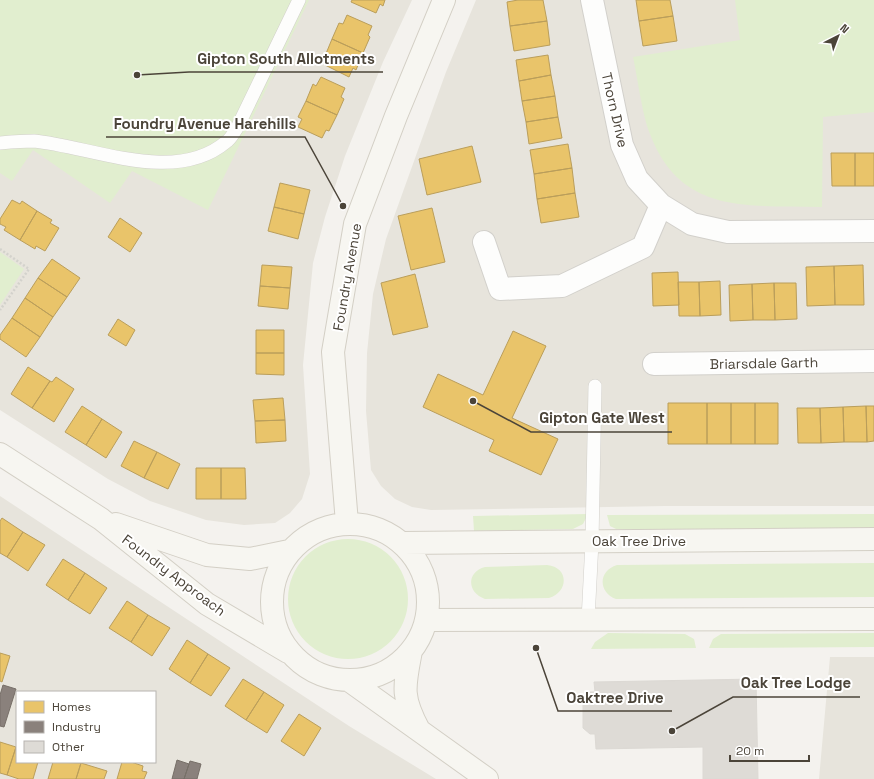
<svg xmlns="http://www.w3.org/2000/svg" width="874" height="779" font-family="'Space Grotesk',sans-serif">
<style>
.residential{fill:#e7e4dc;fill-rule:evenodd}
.green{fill:#e1eecf}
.homes{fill:#e9c46a;stroke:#ba9e5b}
.industry{fill:#8a817c;stroke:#776f68}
.building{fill:#dedbd6;stroke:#dcd9d4}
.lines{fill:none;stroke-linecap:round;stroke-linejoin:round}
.lane-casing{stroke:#d2d0cb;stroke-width:14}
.street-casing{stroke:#d2d0cb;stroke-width:24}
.secondary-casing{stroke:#d3cfc5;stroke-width:24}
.path{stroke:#d3d2cc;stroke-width:2.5;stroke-dasharray:2 2;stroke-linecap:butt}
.lane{stroke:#fdfdfc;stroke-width:13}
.street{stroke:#fdfdfc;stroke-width:22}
.secondary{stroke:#f7f6f1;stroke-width:22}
.labels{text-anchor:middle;stroke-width:4;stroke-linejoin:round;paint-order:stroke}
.street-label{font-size:14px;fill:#4b4439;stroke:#fff}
.leader{fill:none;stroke:#4b4439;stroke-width:1.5}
.callout-dot{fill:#4b4439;stroke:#fff;stroke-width:1.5}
.callout-label{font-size:15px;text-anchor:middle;font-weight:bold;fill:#4b4439;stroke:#fff;stroke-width:4;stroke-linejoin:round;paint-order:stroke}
</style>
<rect width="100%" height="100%" fill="#f4f2ee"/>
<path class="residential" d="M0,0H412L383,62L345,156L325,217L313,263L303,365L310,474L302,499L290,513L275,523L244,525L206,520L150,501L108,479L0,410Z
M476,0H874V506H665L431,510L412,507L395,499L381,486L371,470L366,411L367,353L373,294L386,239L446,72Z
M0,496L349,726L436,779H0ZM17,692H155V762H17Z
M830,657H874V779H819Z"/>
<path class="green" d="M0,0H309L208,210L132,171L110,203L33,150L12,181L0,173Z
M735,0H874V112L823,117L822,207C750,205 681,216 650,134C642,114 638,80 633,57L740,40Z
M0,252L24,269L0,305Z
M588,514L583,524L573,529L474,531L473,516Z
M874,514V529H616L610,526L607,515Z
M288 599a60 60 0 1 1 120 0a60 60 0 1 1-120 0Z
M874,563V597L616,599C598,592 598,571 617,565Z
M547,565C569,567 569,592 549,598L485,599C467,593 466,572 485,567Z
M608,633L685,634L694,639L696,648L591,649L595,642Z
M874,633V647L709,648L713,639L721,634Z"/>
<path class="homes" d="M352,0H385L383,6L380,4L376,13L351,2Z
M518,0H543L547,21L510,26L507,2Z
M636,0H670L673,16L639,21Z
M347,15L372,26L368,35L370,37L363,53L332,39L339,23L343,24Z
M673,16L677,41L643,46L639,21Z
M547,21L550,45L514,51L510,26Z
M332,39L363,53L356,70L353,68L349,77L325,65L328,57L325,56Z
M548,55L551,75L519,81L516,60Z
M551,75L555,96L522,101L519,81Z
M321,77L345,88L341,97L344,99L337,115L306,101L313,84L316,86Z
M555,96L558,117L526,122L522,101Z
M306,101L337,115L329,131L326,130L322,138L298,127L302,119L298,117Z
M558,117L562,138L529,144L526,122Z
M568,144L572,168L534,174L530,150Z
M472,146L481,182L427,195L419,159Z
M831,153H855V186H832Z
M855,153H874V186H855Z
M572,168L575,193L537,199L534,174Z
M280,183L310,190L304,214L274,207Z
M575,193L579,217L541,223L537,199Z
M12,200L20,204L22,201L37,211L20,240L4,230L6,227L0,224V219Z
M274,207L304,214L298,239L268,231Z
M432,208L445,262L411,270L398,216Z
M37,211L52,220L50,223L59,228L45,251L36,246L35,249L20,240Z
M120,218L142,233L130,252L108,237Z
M52,259L80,278L67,297L38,278Z
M262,265L292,267L290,288L260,286Z
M863,265L864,305H835L834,266Z
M834,266L835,305L807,306L806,267Z
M678,272L679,305L653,306L652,273Z
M415,274L428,327L393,335L381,283Z
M38,278L67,297L53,317L25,298Z
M720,281L721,315L700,316L699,282Z
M678,282H699L700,316H679Z
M774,283H796L797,319L775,320Z
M774,283L775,320H753L752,284Z
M752,284L753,320L730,321L729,285Z
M260,286L290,288L288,309L258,306Z
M25,298L53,317L40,337L12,318Z
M12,318L40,337L26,357L0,339V335Z
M118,319L135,330L126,346L108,335Z
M256,330H284V353H256Z
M513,331L546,346L512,418L558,439L541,475L489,451L494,440L423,407L438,374L483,395Z
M256,353H284V375L256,374Z
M28,367L50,381L32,408L11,394Z
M56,377L74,389L54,422L32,408L50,381L52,382Z
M283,398L285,420L255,421L253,400Z
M668,403H707V444H668Z
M707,403H731V444H707Z
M731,403H755V444H731Z
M755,403H778V444H755Z
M82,406L102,419L86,445L65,432Z
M866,406H874V441L867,442Z
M866,406L867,442H844L843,407Z
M843,407L844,442L821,443L820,408Z
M797,408H820L821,443H798Z
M102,419L122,432L106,458L86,445Z
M285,420L286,441L256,443L255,421Z
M134,441L157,452L144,478L121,466Z
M157,452L180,464L168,489L144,478Z
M196,468H221V499H196Z
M221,468H245L246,499H221Z
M2,518L23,532L7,557L0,553V521Z
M23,532L45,545L28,571L7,557Z
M63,559L85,573L68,600L46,585Z
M85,573L107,588L90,614L68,600Z
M127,601L148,615L131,642L109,628Z
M148,615L170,628L152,656L131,642Z
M187,640L208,654L190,683L169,669Z
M0,653L10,656L2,682L0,681Z
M208,654L230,668L211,696L190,683Z
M243,679L264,692L246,720L225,706Z
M264,692L284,705L267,733L246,720Z
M299,714L321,728L304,756L281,741Z
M0,742L16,747L7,775L0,773Z
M16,747L17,762H38L33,779H19L7,775Z
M53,762L81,763L76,779H48Z
M122,762H131L143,766L142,771L147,772L144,779H117Z
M81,763L107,771L104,779H76Z"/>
<path class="industry" d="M3,685L16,689L4,727L0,726V695Z
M177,760L189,764L184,779H172Z
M190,761L201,764L197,779H184Z"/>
<path class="building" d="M756,679L758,779H703V747L596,749L595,734H590L583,728V699L588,692H595L594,682Z"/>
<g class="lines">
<defs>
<path id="lane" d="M0,143C11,142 23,141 34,141C93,147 175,185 226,142C231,139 234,132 237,128L299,0
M588,620L592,542L595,386"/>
<path id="street" d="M592,0L622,145L637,179L661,205L692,224L728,232L874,231
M484,242L500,289L562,286L643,247L661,205
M654,364L874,361"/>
<path id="secondary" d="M0,454L101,519L207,604L288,652
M347,523L333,352L355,224L396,116L444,0
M272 602a78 78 0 1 1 156 0a78 78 0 1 1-156 0Z
M116,524L207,555L250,559L289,551
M403,543L874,539
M427,620L874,619
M411,651C404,687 401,697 419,730
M350,681L487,779"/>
</defs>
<use href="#lane" class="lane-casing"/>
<use href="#street" class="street-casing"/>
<use href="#secondary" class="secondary-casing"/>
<path class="path" d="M0,249L29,269L0,310"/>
<use href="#lane" class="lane"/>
<use href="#street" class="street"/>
<use href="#secondary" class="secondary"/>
</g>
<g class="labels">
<g class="street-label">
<text transform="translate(615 110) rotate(77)" y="5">Thorn Drive</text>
<text transform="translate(347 277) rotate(-80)" y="5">Foundry Avenue</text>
<text transform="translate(764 363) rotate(-1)" y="5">Briarsdale Garth</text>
<text x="639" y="546">Oak Tree Drive</text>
<text transform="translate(174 575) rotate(37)" y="5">Foundry Approach</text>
</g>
</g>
<path class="leader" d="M137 75L189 72H383M343 206L305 137H106M473 401L531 432H672M672 731L733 697H860M536 648L558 711H672"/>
<g class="callout-dot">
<circle cx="137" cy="75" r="4"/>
<circle cx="343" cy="206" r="4"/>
<circle cx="473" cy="401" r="4"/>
<circle cx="672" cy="731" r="4"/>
<circle cx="536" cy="648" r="4"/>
</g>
<g class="callout-label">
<text x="286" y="64">Gipton South Allotments</text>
<text x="205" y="129">Foundry Avenue Harehills</text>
<text x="602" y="423">Gipton Gate West</text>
<text x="796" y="688">Oak Tree Lodge</text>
<text x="615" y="703">Oaktree Drive</text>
</g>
<rect x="16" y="691" width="140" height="72" fill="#ffffff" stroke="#b7b4b0"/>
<rect x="24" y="701" width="20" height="12" fill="#e9c46a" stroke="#b7b4b0"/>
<text x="52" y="711" font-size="12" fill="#4b4439">Homes</text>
<rect x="24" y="721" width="20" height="12" fill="#8a817c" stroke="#b7b4b0"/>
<text x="52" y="731" font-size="12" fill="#4b4439">Industry</text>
<rect x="24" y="741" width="20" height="12" fill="#dedbd6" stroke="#b7b4b0"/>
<text x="52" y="751" font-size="12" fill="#4b4439">Other</text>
<g transform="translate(838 36) rotate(42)" stroke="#ffffff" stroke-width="3" paint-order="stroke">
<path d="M0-3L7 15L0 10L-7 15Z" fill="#4b4439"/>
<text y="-6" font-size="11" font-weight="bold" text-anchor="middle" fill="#4b4439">N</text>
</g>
<path d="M730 755v6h79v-6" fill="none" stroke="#4b4439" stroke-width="2"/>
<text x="736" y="755" font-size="12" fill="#4b4439" stroke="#ffffff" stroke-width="3" paint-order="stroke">20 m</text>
</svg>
